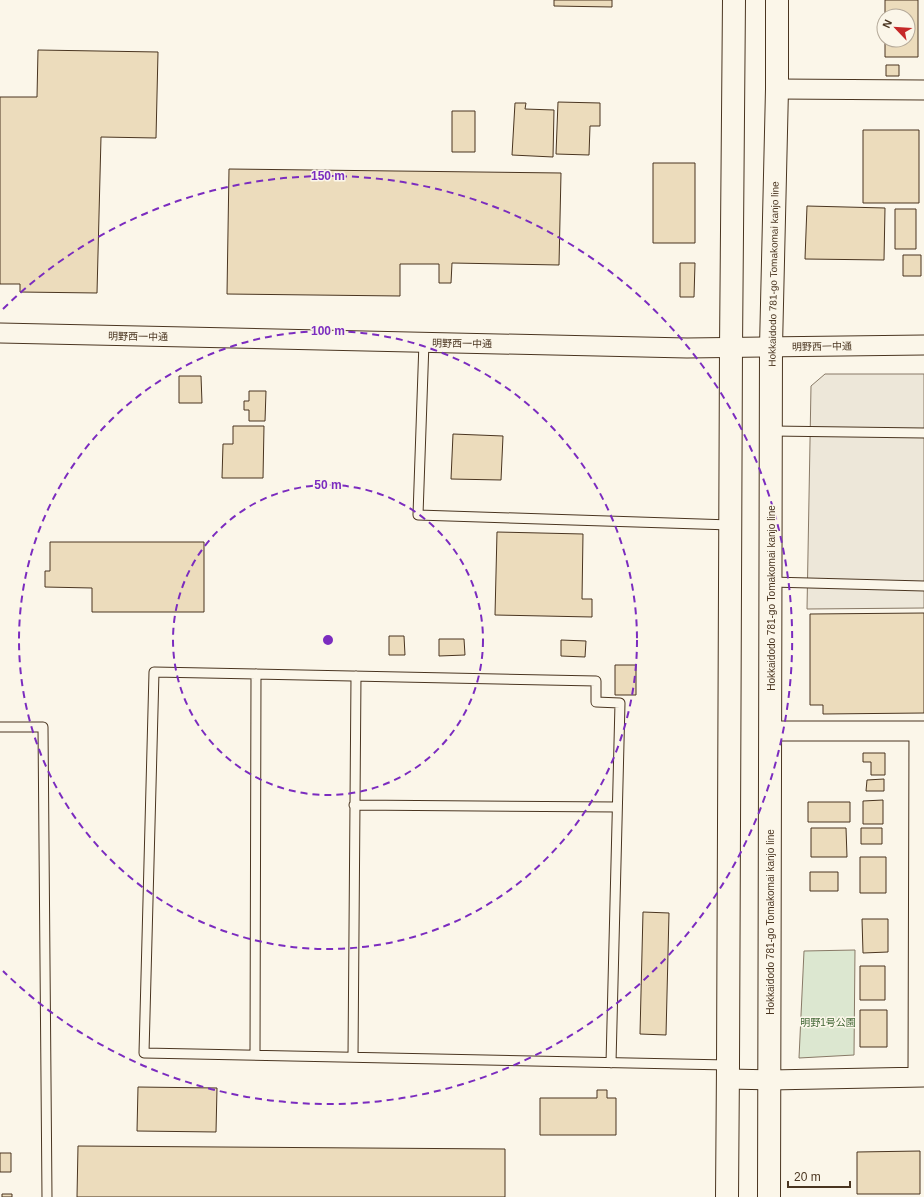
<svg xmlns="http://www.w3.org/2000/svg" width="924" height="1197" font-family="Helvetica,'Noto Sans JP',sans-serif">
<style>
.green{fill:#dce7d0;stroke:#887966}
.parking{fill:#ede7d9;stroke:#887966}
.building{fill:#ecdcbc;stroke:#4a3520}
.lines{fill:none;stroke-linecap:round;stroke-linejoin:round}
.lane-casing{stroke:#4a3520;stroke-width:11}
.street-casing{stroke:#4a3520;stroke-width:21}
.secondary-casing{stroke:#4a3520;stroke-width:24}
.lane{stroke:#fbf6e9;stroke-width:9}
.street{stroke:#fbf6e9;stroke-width:19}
.secondary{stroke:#fbf6e9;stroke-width:22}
.ring{fill:none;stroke:#7b2cbf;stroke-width:2;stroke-dasharray:7 5}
.labels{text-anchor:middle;stroke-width:3;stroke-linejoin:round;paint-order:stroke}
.street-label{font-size:10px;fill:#4a3520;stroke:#fbf6e9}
.park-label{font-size:10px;fill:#436837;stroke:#fbf6e9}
.centre{fill:#7b2cbf;stroke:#fbf6e9;stroke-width:2}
.ring-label{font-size:12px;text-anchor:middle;font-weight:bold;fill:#7b2cbf;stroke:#fbf6e9;stroke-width:3;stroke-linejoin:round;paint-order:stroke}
</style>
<rect width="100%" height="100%" fill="#fbf6e9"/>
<path class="green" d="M855,950L854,1055L799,1058L804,951Z"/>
<path class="parking" d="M825,374H924V608L807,609L811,386Z"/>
<path class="building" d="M554,0H612V7L554,6Z
M885,0H918V57H885V40H908V16H885Z
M38,50L158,52L156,138L101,137L97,293L20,292V284H0V97H37Z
M886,65H899V76H886Z
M558,102L600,103V126H590L589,155L556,154Z
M515,103H526L525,109L554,110L553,157L512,155Z
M452,111H475V152H452Z
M863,130H919V203H863Z
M653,163H695V243H653Z
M229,169L561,173L559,265L452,263L451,283H439V264H400V296L227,294Z
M807,206L885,208L884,260L805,259Z
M895,209H916V249H895Z
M903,255H921V276H903Z
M680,263H695L694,297H680Z
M179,376H201L202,403H179Z
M249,391H266L265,421H249V410H244V401H249Z
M233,426H264L263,478H222L223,444H233Z
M453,434L503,436L501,480L451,479Z
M497,532L583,534L582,599H592V617L495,615Z
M50,542H204V612H92V588L45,587V571H50Z
M924,613V713L823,714V705H810V614Z
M389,636H404L405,655H389Z
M439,639H464L465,655L439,656Z
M561,640L586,641L585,657L561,656Z
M615,665H636V695H615Z
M863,753H885V775H871V762H863Z
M884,779V791H866L867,780Z
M883,800V824H863V801Z
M808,802H850V822H808Z
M811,828H846L847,857H811Z
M861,828H882V844H861Z
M860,857H886V893H860Z
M810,872H838V891H810Z
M643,912L669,913L666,1035L640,1034Z
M862,919H888V952L863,953Z
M860,966H885V1000H860Z
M860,1010H887V1047H860Z
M138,1087L217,1088L216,1132L137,1131Z
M597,1090H607V1098H616V1135H540V1098H597Z
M78,1146L505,1149V1197H77Z
M920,1151V1194H857V1152Z
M0,1153H11V1172H0Z
M2,1194H12V1197H2Z"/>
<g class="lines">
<defs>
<path id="lane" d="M424,342L418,515L731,525
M772,431L924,433
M771,582L924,586
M0,727H43L47,1197
M354,805L617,807
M255,1055L256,674
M353,1057L356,676
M611,1063L620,703L596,702V681L154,672L144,1053L728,1065"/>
<path id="street" d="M777,89L924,90
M0,333L687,348L924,345
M771,731H924
M918,1077L919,731
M728,1079L770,1080L924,1077"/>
<path id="secondary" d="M727,1197L728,1065L731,348L734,0
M769,1197L771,347L777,89V0"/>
</defs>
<use href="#lane" class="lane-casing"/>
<use href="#street" class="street-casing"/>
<use href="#secondary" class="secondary-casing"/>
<use href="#lane" class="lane"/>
<use href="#street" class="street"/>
<use href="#secondary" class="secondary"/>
</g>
<g class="ring">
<circle cx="328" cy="640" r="155"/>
<circle cx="328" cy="640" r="309"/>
<path d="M3 309A464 464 0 1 1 3 971"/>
</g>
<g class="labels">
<g class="street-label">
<text transform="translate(773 274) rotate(-89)" y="4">Hokkaidodo 781-go Tomakomai kanjo line</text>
<text transform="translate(138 336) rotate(1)" y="4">明野西一中通</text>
<text transform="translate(462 343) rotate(1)" y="4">明野西一中通</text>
<text transform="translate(822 346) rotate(-1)" y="4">明野西一中通</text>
<text transform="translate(771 598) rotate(-90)" y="4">Hokkaidodo 781-go Tomakomai kanjo line</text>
<text transform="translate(770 922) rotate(-90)" y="4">Hokkaidodo 781-go Tomakomai kanjo line</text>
</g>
<g class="park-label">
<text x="828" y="1026">明野1号公園</text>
</g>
</g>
<circle cx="328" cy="640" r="6" class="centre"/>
<g class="ring-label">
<text x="328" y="180">150 m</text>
<text x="328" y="335">100 m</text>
<text x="328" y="489">50 m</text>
</g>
<g transform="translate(896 28) rotate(295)"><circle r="19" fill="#fbf6e9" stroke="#b4a999"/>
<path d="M0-3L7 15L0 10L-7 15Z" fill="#c62828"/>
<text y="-6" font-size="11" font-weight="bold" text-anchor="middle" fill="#4a3520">N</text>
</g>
<path d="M788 1181v6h62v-6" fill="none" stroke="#4a3520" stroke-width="2"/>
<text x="794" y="1181" font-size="12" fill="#4a3520" stroke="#fbf6e9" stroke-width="3" paint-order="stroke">20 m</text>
</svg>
